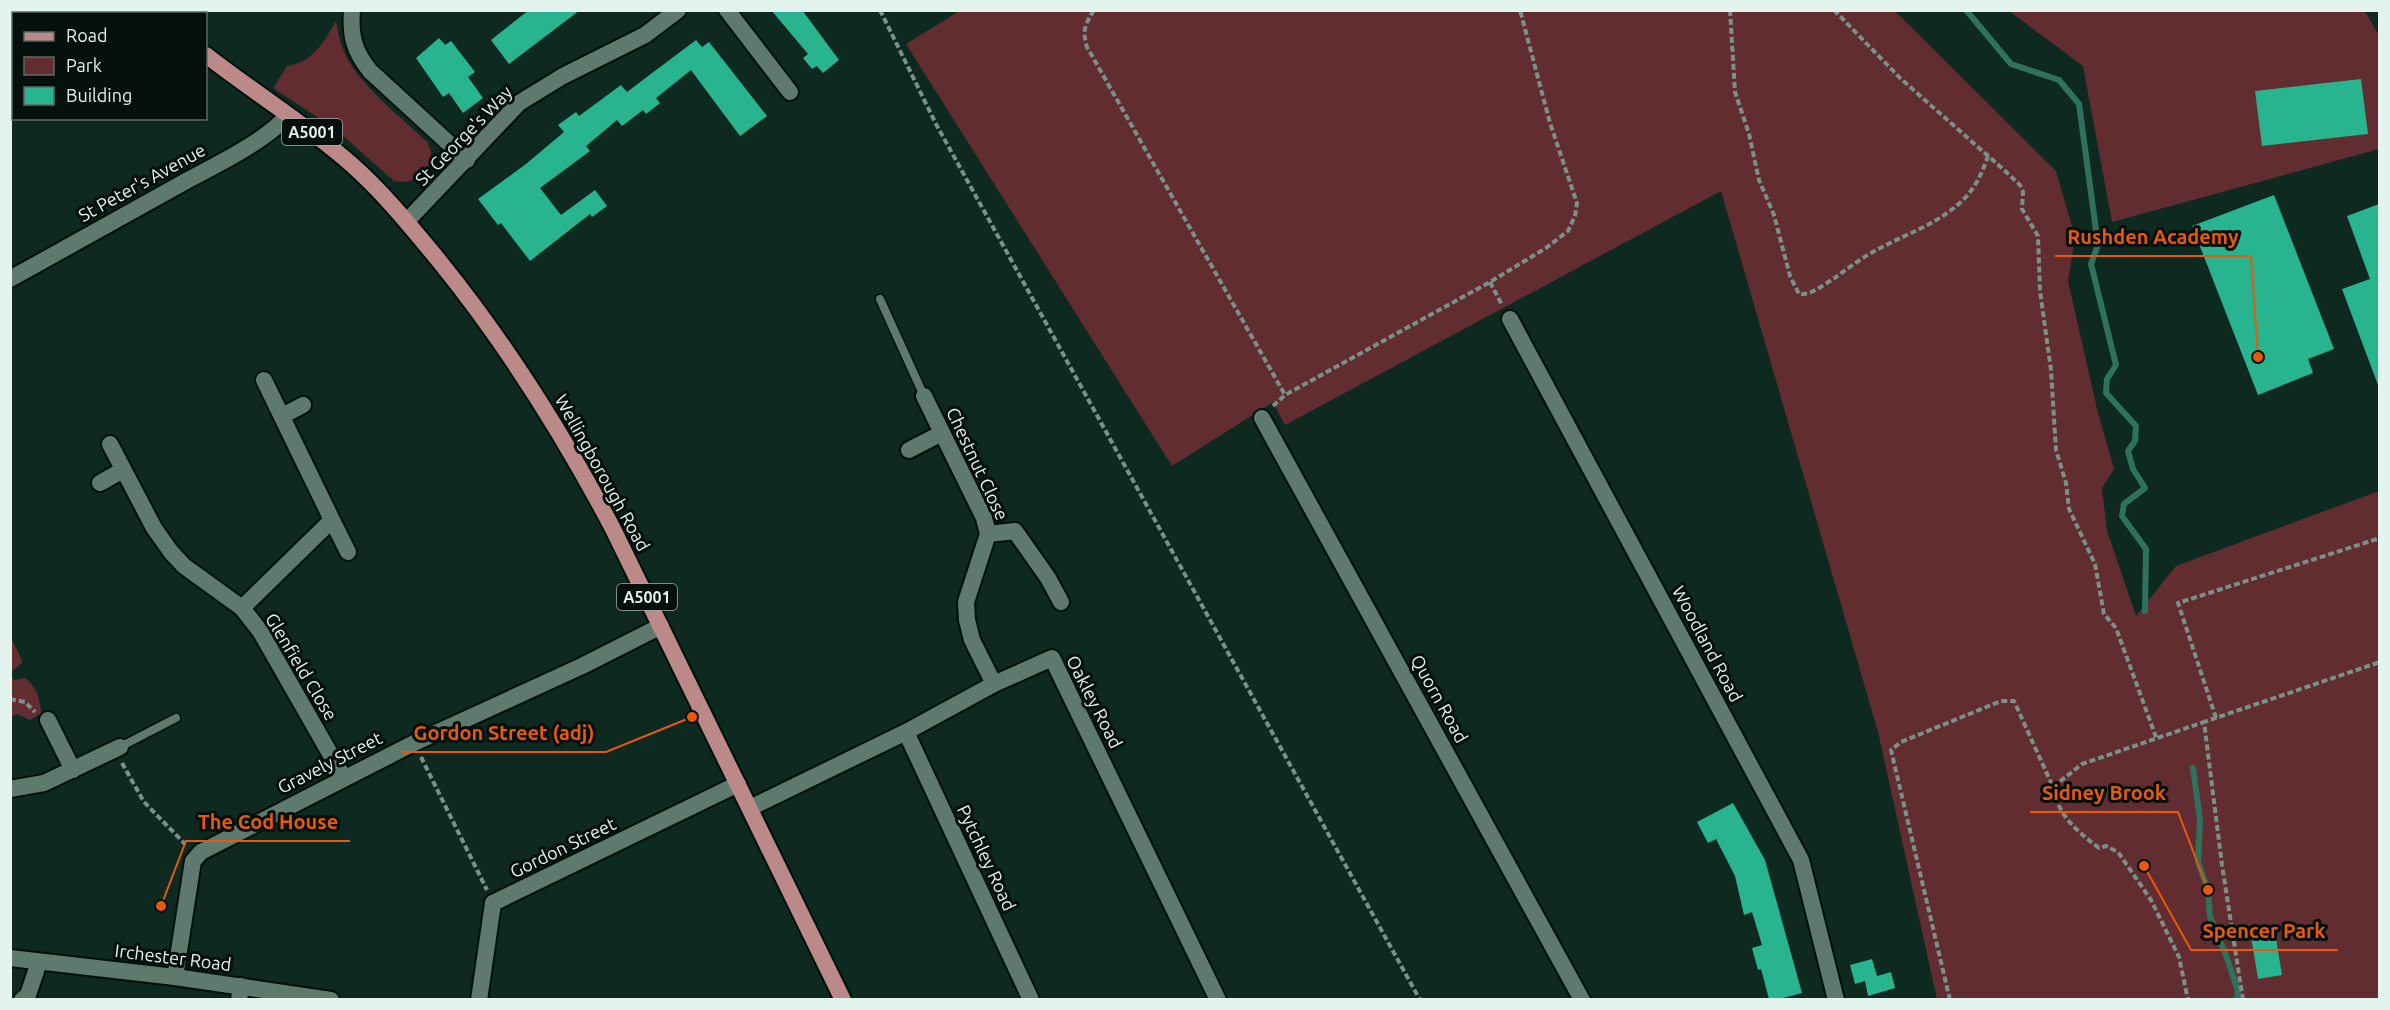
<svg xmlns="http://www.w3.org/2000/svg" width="2390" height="1010" font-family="Ubuntu,sans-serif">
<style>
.green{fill:#622d31}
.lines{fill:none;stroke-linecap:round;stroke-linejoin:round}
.stream{stroke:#2e715c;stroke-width:6}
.building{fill:#27b48e}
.service-casing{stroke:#00110a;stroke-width:11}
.minor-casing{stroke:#00110a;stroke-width:20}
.secondary-casing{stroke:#00110a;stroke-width:20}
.primary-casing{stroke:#00110a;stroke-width:20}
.path{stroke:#7b9089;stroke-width:4;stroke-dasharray:6 3;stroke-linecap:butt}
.service{stroke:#5e7a6f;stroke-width:8}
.minor{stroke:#5e7a6f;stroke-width:16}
.secondary{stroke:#5e7a6f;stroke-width:16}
.primary{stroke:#bc8989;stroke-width:16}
.labels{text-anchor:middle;stroke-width:6;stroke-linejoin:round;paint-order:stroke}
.shield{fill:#050f0b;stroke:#a0afa9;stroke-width:1.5}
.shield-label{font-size:16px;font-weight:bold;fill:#e3f3ed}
.street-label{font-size:18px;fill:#e3f3ed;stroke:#050f0b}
.leader{fill:none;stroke:#e8590c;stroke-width:2}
.callout-dot{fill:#e8590c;stroke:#050f0b;stroke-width:2}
.callout-label{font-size:20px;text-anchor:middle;font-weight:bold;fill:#e8590c;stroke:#050f0b;stroke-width:6;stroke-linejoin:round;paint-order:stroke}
</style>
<rect width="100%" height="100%" fill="#0e2920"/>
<path class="green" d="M961,10L1895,11L2056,171L2075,237L2068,281L2097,409L2114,469L2102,488L2107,531L2136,616L2176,566L2379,491V999H1937L1878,732L1721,191L1285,425L1273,402L1172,466L906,44Z
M2009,11H2365L2379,36V149L2112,222L2083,66Z
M336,21C338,30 339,40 343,49C355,82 401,117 427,142C441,166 418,186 394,181L334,128L273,88L287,66C313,62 324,42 336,21Z
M10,636L22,660V663L11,672Z
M10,674L14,680L25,678C37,687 40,698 41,713L30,720L17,714L11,717Z"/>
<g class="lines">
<path class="stream" d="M1966,10L2011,64L2059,80L2079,104L2098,245L2091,264L2116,365L2107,379L2106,393L2136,426L2135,441L2128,451L2133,469L2145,488L2124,504L2122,516L2146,549L2145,611
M2193,768L2200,820L2198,862L2208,890L2210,917L2226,955L2238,991L2237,1000"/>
</g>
<path class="building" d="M529,10H580L509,64L491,40Z
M771,10H802L839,60L823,73L817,66L812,69L803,58L808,54Z
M439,38L445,45L451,41L475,72L468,77L483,98L463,113L449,93L443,97L416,58Z
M696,40L702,47L709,42L767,116L740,136L691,70L656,98L660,103L646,114L643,110L622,126L617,120L586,146L590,151L540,188L561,215L595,190L607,206L592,217L590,214L530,261L501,223L498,225L478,199L526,164L564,132L558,125L576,112L579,116L621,85L627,92Z
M2361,79L2368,134L2262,146L2255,91Z
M2274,195L2334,349L2308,359L2313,373L2258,395L2192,226Z
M2379,204V384L2378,385L2342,289L2370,279L2347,216Z
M1733,803L1765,860L1802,993L1779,999H1769L1761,969L1758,970L1752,948L1762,945L1752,912L1744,915L1735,876L1716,839L1708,843L1697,822Z
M2275,932L2282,975L2258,979L2251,936Z
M1872,959L1877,976L1891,972L1895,988L1868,996L1865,981L1855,984L1850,965Z"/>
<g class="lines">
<defs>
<path id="service" d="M880,299L924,396
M120,747L176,718"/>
<path id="minor" d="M352,10C350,36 354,51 370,71L467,160
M727,10L790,92
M407,221L519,103L563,76L645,35L678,10
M10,279C70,246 129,213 188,180C218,164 267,140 288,115
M1510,319L1801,860L1836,1000
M924,396L984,518L988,534L966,602L967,620L972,640L994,684
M282,416L303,405
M1262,418L1582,1000
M110,444L154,528L171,552L184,566L242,608L260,631L344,778
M909,450L942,433
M100,483L123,470
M332,520L348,552
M988,534L1015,531L1048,578L1061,602
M242,608L332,520L264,380
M48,720L73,770
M906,732L1031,1000
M10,789L44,783L120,747
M750,808L906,732L994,684L1052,658L1218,1000
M175,977L193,861L201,852L414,743L582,666L661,626
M22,1000L28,995L39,962
M239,1000L241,986
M479,1000L493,903L738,784"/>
<path id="secondary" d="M10,958L175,977L331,1000"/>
<path id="primary" d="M153,10L156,14
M206,55C253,92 306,124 351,164C384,193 412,228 440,262C507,345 563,434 613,529L843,1000"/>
</defs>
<use href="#service" class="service-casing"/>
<use href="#minor" class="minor-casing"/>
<use href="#secondary" class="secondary-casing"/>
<use href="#primary" class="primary-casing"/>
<path class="path" d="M880,10L936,124L1420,1000
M1094,10C1085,24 1082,31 1087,47L1285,395
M1730,10L1735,92L1749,134L1759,180L1774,215L1790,276L1799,294C1811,296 1826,283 1836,277C1847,269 1859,260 1871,253C1902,235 1936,226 1963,200C1976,187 1982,173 1988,156
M1834,10L1900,78L2004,170L2020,185L2023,192L2022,209L2038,236L2040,291L2051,370L2056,450L2066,483L2069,509L2095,564L2104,614L2116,628L2156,737
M10,99L14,98
M1490,282L1502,305
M1273,406L1285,395L1490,282L1546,248L1568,231L1575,216L1577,203L1550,123L1520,10
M10,699L25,702L35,712
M2216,718L2178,603L2380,538
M421,757L487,890
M122,763L144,802L185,844
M2053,787L2082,764L2204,722
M1950,1000L1891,750L1901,742L2001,701H2014L2053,787C2058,816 2077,831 2099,848L2106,846L2118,852L2151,900L2179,957L2188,1000
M2243,1000L2222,865L2204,722L2380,662"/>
<use href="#service" class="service"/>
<use href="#minor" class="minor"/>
<use href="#secondary" class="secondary"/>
<use href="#primary" class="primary"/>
</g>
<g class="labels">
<g class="shield">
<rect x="282" y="119" width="60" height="26" rx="4.5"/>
<rect x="617" y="584" width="60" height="26" rx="4.5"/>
</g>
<g class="shield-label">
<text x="312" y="138">A5001</text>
<text x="647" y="603">A5001</text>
</g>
<g class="street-label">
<text transform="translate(464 136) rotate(-46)" y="6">St George's Way</text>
<text transform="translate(142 183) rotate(-29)" y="6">St Peter's Avenue</text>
<text transform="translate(977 464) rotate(65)" y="6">Chestnut Close</text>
<text transform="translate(602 473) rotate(61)" y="6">Wellingborough Road</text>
<text transform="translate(1707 644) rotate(62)" y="6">Woodland Road</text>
<text transform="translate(301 667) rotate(59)" y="6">Glenfield Close</text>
<text transform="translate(1439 699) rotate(61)" y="6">Quorn Road</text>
<text transform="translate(1094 702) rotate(63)" y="6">Oakley Road</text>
<text transform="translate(330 763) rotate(-27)" y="6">Gravely Street</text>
<text transform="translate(563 848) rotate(-26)" y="6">Gordon Street</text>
<text transform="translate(986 858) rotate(65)" y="6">Pytchley Road</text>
<text transform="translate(173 958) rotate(7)" y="6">Irchester Road</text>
</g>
</g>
<path class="leader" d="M2258 357L2251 256H2055M692 717L606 752H402M2208 890L2178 812H2030M161 906L186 841H350M2144 866L2191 950H2338"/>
<g class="callout-dot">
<circle cx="2258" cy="357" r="6"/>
<circle cx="692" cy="717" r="6"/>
<circle cx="2208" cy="890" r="6"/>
<circle cx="161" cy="906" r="6"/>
<circle cx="2144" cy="866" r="6"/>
</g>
<g class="callout-label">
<text x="2153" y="244">Rushden Academy</text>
<text x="504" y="740">Gordon Street (adj)</text>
<text x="2104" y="800">Sidney Brook</text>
<text x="268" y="829">The Cod House</text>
<text x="2264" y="938">Spencer Park</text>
</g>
<rect width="2390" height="1010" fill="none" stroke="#e3f3ed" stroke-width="24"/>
<rect x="12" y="12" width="195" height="108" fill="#050f0b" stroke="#5e6a65" stroke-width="1.5"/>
<rect x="24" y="32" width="30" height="9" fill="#bc8989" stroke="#5e6a65" stroke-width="1.5"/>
<text x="66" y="42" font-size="18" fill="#e3f3ed">Road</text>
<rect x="24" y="57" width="30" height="18" fill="#622d31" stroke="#5e6a65" stroke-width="1.5"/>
<text x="66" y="72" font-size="18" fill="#e3f3ed">Park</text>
<rect x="24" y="87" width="30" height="18" fill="#27b48e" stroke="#5e6a65" stroke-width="1.5"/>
<text x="66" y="102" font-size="18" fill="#e3f3ed">Building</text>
</svg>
